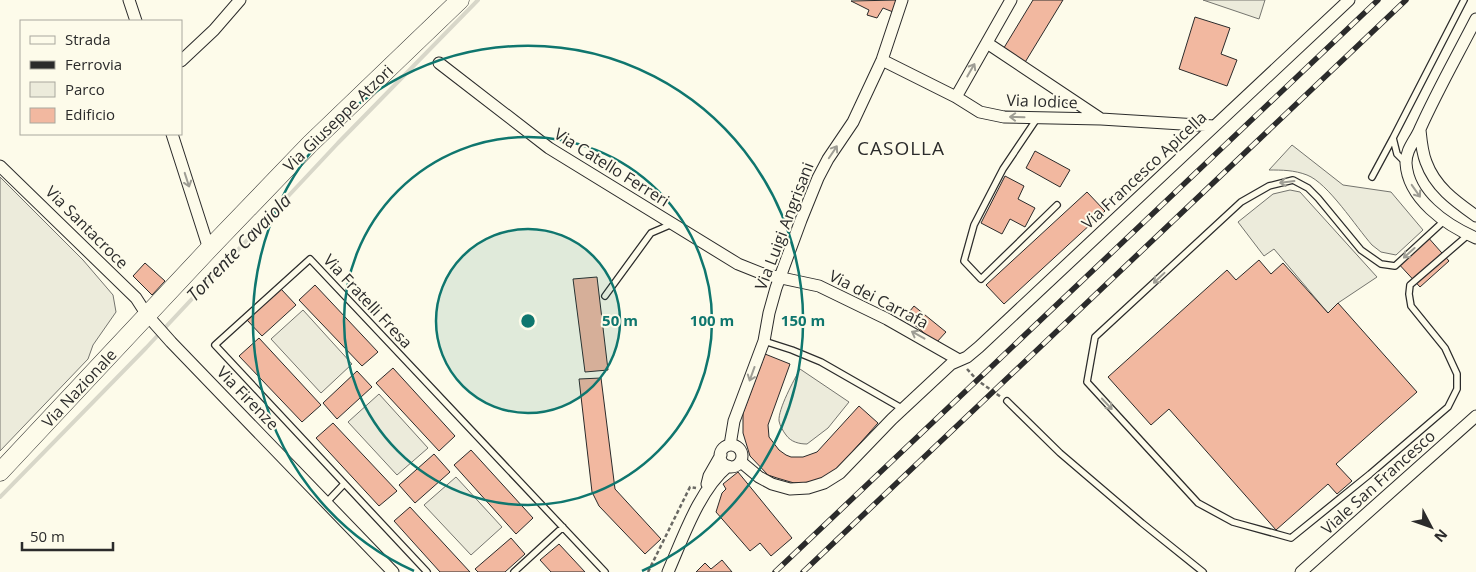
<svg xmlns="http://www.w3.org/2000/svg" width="1476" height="572" font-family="'Open Sans',sans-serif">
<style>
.green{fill:#ecebdb;stroke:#74746e}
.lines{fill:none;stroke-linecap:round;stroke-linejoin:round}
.stream{stroke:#d8d7c9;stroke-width:4}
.building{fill:#f2b8a0;stroke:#2b2b2b}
.service-casing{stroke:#2b2b2b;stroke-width:8}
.minor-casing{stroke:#2b2b2b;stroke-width:13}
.primary-casing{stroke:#2b2b2b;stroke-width:19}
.path{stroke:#6a6964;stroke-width:2.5;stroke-dasharray:4 2.5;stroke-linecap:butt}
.service{stroke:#fdfbea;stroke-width:5.5}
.minor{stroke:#fdfbea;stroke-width:11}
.primary{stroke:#fdfbea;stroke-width:18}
.rail-casing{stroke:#2b2b2b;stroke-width:5.5}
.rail{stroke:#fdfbea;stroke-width:4;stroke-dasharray:11;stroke-linecap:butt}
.oneway{stroke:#9e9d94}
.ring{fill:none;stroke:#0f766e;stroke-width:2.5}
.labels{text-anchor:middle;stroke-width:4;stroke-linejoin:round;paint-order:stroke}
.street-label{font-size:16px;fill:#2b2b2b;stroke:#fdfbea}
.water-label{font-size:18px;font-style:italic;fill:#2b2b2b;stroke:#fdfbea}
.quarter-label{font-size:19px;letter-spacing:1px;fill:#2b2b2b;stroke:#fdfbea}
.centre{fill:#0f766e;stroke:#fdfbea;stroke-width:2.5}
.ring-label{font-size:15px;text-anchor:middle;font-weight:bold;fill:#0f766e;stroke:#fdfbea;stroke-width:4;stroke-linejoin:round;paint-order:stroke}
</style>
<rect width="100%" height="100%" fill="#fdfbea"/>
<path class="green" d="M1203,0H1265L1259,19Z
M1292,145L1343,185L1391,192L1423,230L1396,255L1381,252L1372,245C1356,227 1328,183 1307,175C1294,170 1282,170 1269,170Z
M0,177L83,260L113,295L116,312L93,345L88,359L0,451Z
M1290,190L1300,192L1377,277L1338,303L1328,313L1274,249L1264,256L1238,222L1273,194Z
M303,310L352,364L321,393L271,339Z
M800,369L849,402L828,428L807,444C799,444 791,442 786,435C783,431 780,426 779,421C778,409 794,380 800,369Z
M379,394L428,448L397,475L348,422Z
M456,477L502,527L471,555L424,505Z"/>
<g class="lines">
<path class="stream" d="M0,497L146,348L338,143L478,0"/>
</g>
<path class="building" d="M898,0L893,12L883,8L877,18L867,15L869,10L851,1Z
M1033,0H1063L1024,64L1002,51Z
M1195,17L1230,28L1221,54L1237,60L1227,86L1179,69Z
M1035,151L1070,170L1060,187L1026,168Z
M1005,176L1024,186L1018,199L1035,208L1025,227L1010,219L1002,234L981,223Z
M1087,192L1105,211L1004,304L986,285Z
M1426,235L1449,261L1420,287L1396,261Z
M1259,260L1271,274L1283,263L1328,313L1338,303L1417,392L1336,464L1352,481L1337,494L1328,484L1276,530L1169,409L1151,425L1108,377L1227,270L1236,280Z
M145,263L165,281L152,295L133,276Z
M597,277L608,370L585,372L573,279Z
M315,285L378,352L362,366L299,300Z
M281,289L296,305L262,336L247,320Z
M914,306L946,332L936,343L905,317Z
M259,338L321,405L302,422L239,356Z
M765,354L790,364L768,425L769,437L779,450L786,455L791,457H803L817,452L859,406L878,423L836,470L819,480L813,482L794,483L777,478L768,475L750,456L743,433V413Z
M393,368L455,436L439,451L376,383Z
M357,371L372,387L337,419L323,403Z
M601,378L615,489L661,539L645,554L599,506L592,492L579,379Z
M333,423L397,491L379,506L316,438Z
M471,450L533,518L516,534L454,465Z
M434,454L450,472L415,503L399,485Z
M738,472L792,538L771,556L760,543L750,551L716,512L722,493L726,489L723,484Z
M410,507L470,572H440L394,521Z
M511,538L525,554L505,572H478L475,569Z
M559,544L585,572H551L540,560Z
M722,560L732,572H696L705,563L711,569Z"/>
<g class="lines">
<defs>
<path id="service" d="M1038,117L1003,169L974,225L964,261L981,279L1057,205
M1405,162L1397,154L1393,138L1464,0
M1372,177L1393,138
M1445,220L1395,266L1381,264L1361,250L1318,198L1308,188L1293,180L1269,186L1241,202L1095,337L1087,382L1198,503L1233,522L1291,538L1370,474L1448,407L1457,389V374L1445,348L1411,306L1409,294L1410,285L1468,235
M605,296L651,233L672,224
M764,341L792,350L821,362L903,409
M1007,401L1060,453L1142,523L1203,572
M326,503L344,484
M427,572L215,345L310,259L605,572
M514,572L563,527"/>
<path id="minor" d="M129,0L136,21
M1476,19C1457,56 1437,91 1420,129C1415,141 1406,149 1406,163C1408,199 1446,225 1476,238
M987,43L1101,119
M882,60L956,97L980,112L1004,117L1101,119L1214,126
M181,61L214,30L240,0
M439,63L549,148L738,264L763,274L819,286L887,319L959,360
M956,97L1011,0
M1420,130C1421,140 1422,152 1426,162C1435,187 1455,201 1476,216
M172,134L209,249
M0,166L136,298L147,315L171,342L393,572
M730,445L734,421L764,341L769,313L776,288L801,220L818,178L828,159L853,122L882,60L902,0
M720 456a11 11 0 1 1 22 0a11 11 0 1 1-22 0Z
M741,462L759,477L772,484L790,489L808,488L824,483L840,473L892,419L951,364L967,357L979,347L1349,0
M707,484L709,476L721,455
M668,572C683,538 699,490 728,466
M1301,572L1476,416"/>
<path id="primary" d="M0,472L209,249L310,144L460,0"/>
</defs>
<use href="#service" class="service-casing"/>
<use href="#minor" class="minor-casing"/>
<use href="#primary" class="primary-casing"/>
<path class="path" d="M967,369L977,380L1001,397
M648,572L690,487L696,488"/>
<use href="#service" class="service"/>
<use href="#minor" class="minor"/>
<use href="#primary" class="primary"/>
<defs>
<path id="rail" d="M775,572L1378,0
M803,572L1406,0"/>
</defs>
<use href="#rail" class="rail-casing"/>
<use href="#rail" class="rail"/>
</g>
<defs><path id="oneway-shaft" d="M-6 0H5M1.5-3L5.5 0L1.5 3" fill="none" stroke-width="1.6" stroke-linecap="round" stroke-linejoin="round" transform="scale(1.25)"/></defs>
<g class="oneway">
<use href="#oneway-shaft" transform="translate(971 70) rotate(-60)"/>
<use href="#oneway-shaft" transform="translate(1017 117) rotate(-179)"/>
<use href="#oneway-shaft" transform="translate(833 152) rotate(-56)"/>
<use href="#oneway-shaft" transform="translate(187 180) rotate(72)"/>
<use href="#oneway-shaft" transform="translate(1287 182) rotate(173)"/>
<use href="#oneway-shaft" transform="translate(1416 191) rotate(55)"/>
<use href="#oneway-shaft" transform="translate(1409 253) rotate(138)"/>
<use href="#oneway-shaft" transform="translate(1159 278) rotate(137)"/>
<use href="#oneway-shaft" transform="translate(918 335) rotate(-151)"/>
<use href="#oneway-shaft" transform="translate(752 374) rotate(110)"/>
<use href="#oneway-shaft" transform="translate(1107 404) rotate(47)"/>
</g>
<circle cx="528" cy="321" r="92" fill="#0f766e" fill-opacity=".12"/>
<g class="ring">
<circle cx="528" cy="321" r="92"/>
<circle cx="528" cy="321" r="184"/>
<path d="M414 571A275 275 0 1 1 642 571"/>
</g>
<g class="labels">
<g class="street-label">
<text transform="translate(1042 101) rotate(2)" y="6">Via Iodice</text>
<text transform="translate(338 118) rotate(-44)" y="6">Via Giuseppe Atzori</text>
<text transform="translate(612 167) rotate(32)" y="6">Via Catello Ferreri</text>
<text transform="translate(1144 170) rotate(-43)" y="6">Via Francesco Apicella</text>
<text transform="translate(784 226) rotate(-69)" y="6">Via Luigi Angrisani</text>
<text transform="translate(87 227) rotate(45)" y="6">Via Santacroce</text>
<text transform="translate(879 299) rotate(27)" y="6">Via dei Carrafa</text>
<text transform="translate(368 301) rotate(47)" y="6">Via Fratelli Fresa</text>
<text transform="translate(79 388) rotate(-47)" y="6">Via Nazionale</text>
<text transform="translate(248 398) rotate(46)" y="6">Via Firenze</text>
<text transform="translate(1378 482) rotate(-42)" y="6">Viale San Francesco</text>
</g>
<g class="water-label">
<text transform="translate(239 248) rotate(-46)" y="6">Torrente Cavaiola</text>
</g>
<g class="quarter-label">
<text x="901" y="155">CASOLLA</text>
</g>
</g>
<circle cx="528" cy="321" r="8" class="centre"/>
<g class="ring-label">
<text x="620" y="326">50 m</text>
<text x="712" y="326">100 m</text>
<text x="803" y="326">150 m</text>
</g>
<rect x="20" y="20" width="162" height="115" fill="#fdfbea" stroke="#a9a89e"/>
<rect x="30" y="36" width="25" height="8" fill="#fdfbea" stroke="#a9a89e"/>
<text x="65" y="45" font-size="15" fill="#2b2b2b">Strada</text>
<rect x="30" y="61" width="25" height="8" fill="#2b2b2b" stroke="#a9a89e"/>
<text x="65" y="70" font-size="15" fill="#2b2b2b">Ferrovia</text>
<rect x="30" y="82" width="25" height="15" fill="#ecebdb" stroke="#a9a89e"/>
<text x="65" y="95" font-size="15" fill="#2b2b2b">Parco</text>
<rect x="30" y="108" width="25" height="15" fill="#f2b8a0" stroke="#a9a89e"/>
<text x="65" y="120" font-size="15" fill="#2b2b2b">Edificio</text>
<g transform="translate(1431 527) rotate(131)" stroke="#fdfbea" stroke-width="4" paint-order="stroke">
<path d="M0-4L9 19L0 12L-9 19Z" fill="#2b2b2b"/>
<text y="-8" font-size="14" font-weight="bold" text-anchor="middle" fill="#2b2b2b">N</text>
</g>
<path d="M22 542v8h91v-8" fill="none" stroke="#2b2b2b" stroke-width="2.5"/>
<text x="30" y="542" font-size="15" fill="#2b2b2b" stroke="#fdfbea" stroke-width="4" paint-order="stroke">50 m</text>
</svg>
